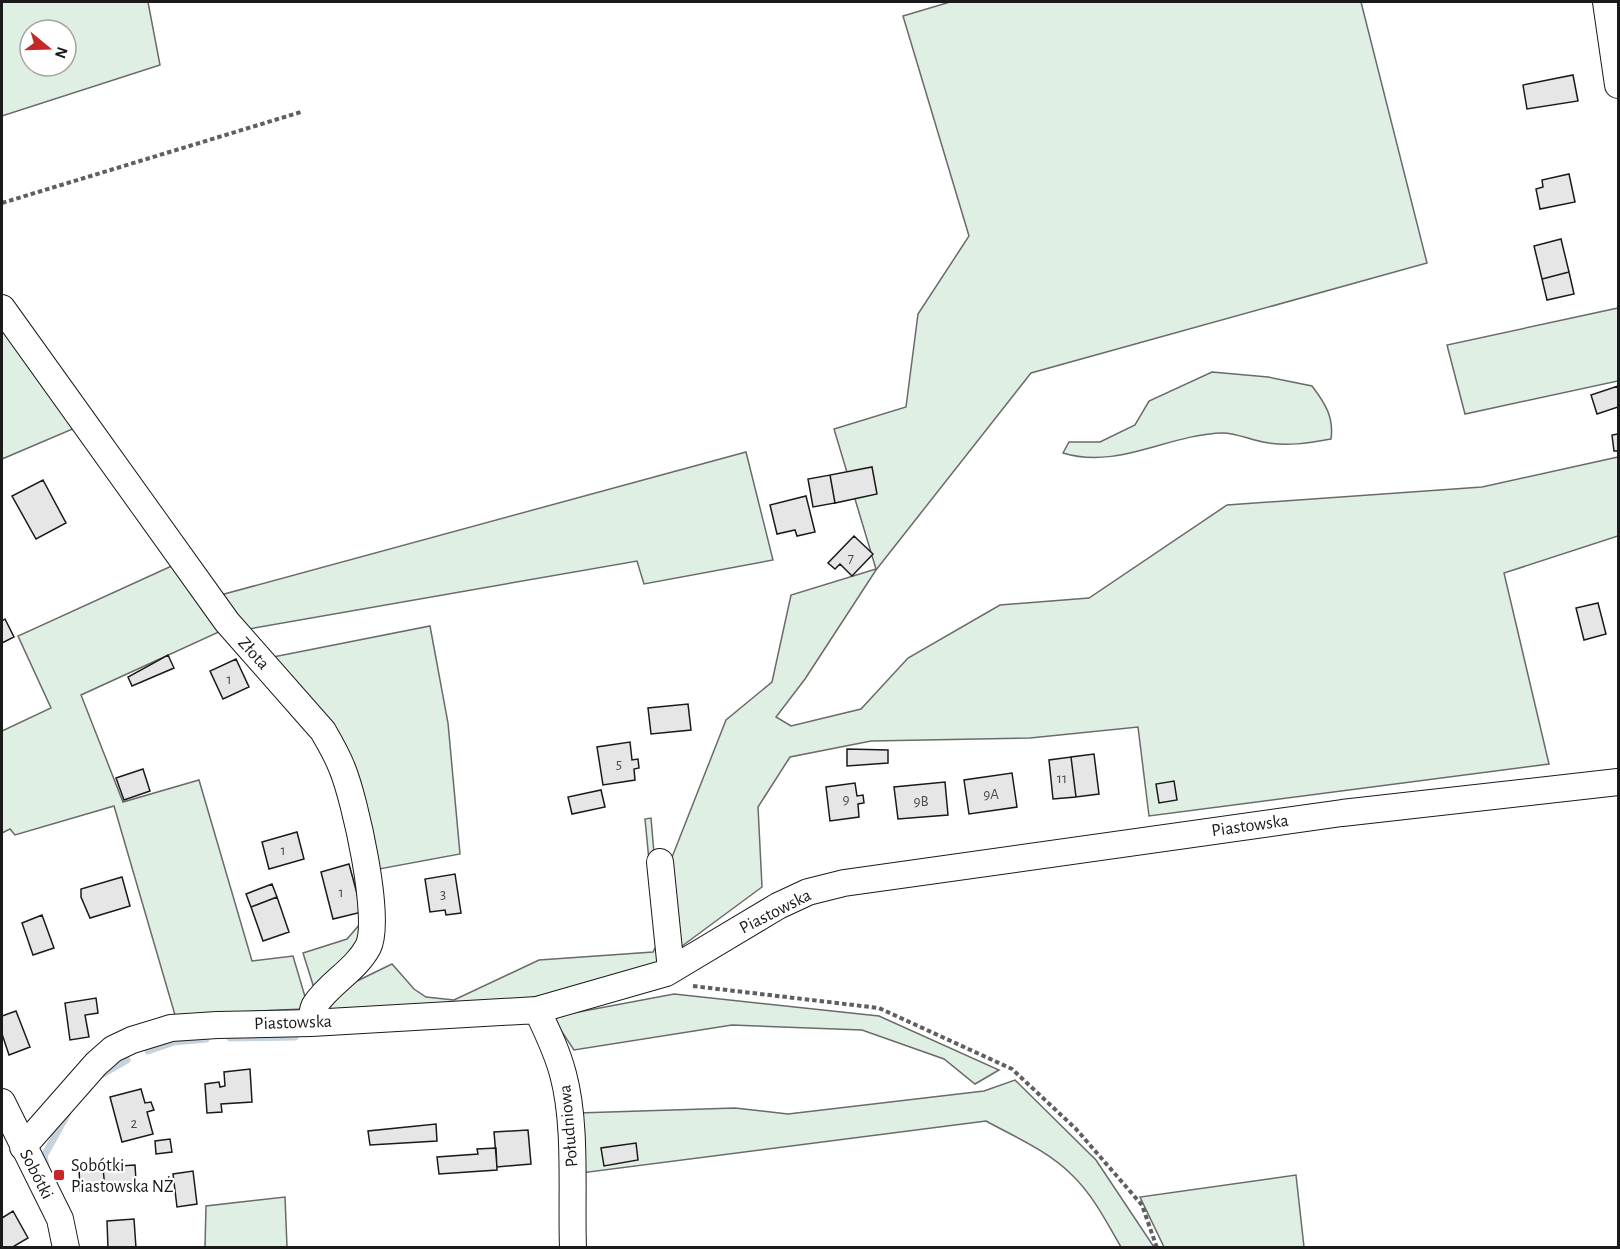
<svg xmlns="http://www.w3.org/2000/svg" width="1620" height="1249" font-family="'Alegreya Sans',sans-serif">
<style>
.green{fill:#e0efe3;stroke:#6a6a6a;stroke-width:1.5;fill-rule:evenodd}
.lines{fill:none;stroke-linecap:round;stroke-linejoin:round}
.stream{stroke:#c6d2dc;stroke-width:7}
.building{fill:#e6e6e6;stroke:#1a1a1a;stroke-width:1.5}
.minor-casing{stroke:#1a1a1a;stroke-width:28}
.path{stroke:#5f5f5f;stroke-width:4;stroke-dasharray:4.5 3;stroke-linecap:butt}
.minor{stroke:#fff;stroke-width:26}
.poi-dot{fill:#c62828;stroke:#fff;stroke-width:2}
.labels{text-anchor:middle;stroke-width:4.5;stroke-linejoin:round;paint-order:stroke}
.number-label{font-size:15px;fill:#4d4d4d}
.street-label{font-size:18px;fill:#1a1a1a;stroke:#fff}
.poi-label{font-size:18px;fill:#1a1a1a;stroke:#fff;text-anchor:start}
</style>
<rect width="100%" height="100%" fill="#fff"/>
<path class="green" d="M2,2H148L160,65L2,116ZM30,30H66V66H30Z
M950,2H1361L1427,263L1031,373L876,570L805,679L776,717L791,726L861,709L908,658L1000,605L1089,598L1227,505L1482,487L1618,457V536L1504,573L1549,764L1149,816L1138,727L1030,738L871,741L790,757L758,807L762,887L678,949L665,875L726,720L772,682L791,595L876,569L834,429L906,407L918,314L969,236L903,16Z
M1618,308V381L1465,414L1447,345Z
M2,327L75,428L2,459Z
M1212,372L1268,377L1312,386C1325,403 1334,417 1331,439C1309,443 1286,447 1263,442C1251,440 1236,433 1223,433C1168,434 1118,470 1063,453L1069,442H1100L1135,425L1149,401Z
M746,452L773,560L644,584L637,561L243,630L217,596Z
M176,564L221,631L81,695L123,802L199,780L252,961L293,956L306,1000L302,1009L175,1015L114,806L15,835L10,829L2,833V731L51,708L18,636Z
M430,626L448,723L460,854L374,870L364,826L268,658Z
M651,818L663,958L659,965L603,982L507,1003L328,1014L329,1001L355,982L392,964L414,989L426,997L454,1000L539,960L653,952L657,944L645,819Z
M366,917L359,944L314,988L303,953L347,939Z
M674,994L879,1016L999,1070L975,1084L944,1059L862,1030L732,1025L574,1050L552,1017Z
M1015,1080L1096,1160L1154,1247H1121C1107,1223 1093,1195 1072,1175C1048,1151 1015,1137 986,1121L581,1173L578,1113L735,1108L788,1114L984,1091Z
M1296,1175L1304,1247H1164L1140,1197Z
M285,1197L287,1247H205L206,1206Z"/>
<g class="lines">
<path class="stream" d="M230,1038L295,1037
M148,1051L174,1042L206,1039
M101,1075L127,1060
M46,1167L44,1156L68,1113"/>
</g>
<path class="building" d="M1573,75L1578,101L1527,109L1523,85Z
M1569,174L1575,202L1540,209L1536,189L1543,187L1542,180Z
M1561,239L1569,272L1542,279L1534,246Z
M1569,272L1574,294L1547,300L1542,279Z
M1618,386V407L1597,414L1591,395Z
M1618,434V451H1614L1612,435Z
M872,467L877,494L835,503L830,475Z
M830,475L835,503L813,507L808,479Z
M43,480L66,523L36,539L12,496Z
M806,496L815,532L797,536L795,530L777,534L770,505Z
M854,536L873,554L852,576L840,564L835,569L828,563Z
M1598,603L1606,634L1584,640L1576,608Z
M5,619L14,637L2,643V621Z
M168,655L174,668L132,686L128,677Z
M236,659L249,687L223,699L210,671Z
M688,704L691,730L651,734L648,708Z
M630,742L632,760L638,759L639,768L634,769L635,780L603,785L597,747Z
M847,749L888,750V763L847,766Z
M1094,754L1099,794L1076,797L1071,757Z
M1071,757L1076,797L1053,799L1049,760Z
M143,769L150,791L124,800L116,778Z
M1012,773L1017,807L969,814L964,780Z
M1174,781L1177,800L1159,803L1156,784Z
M945,782L948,815L898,819L894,787Z
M855,783L857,796L863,795L864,803L858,804L859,817L830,821L826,787Z
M601,790L605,807L572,814L568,797Z
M297,832L304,859L269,869L262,842Z
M349,864L362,912L333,919L321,872Z
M455,874L461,913L446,915L445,910L430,912L425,879Z
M122,877L130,906L90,918L81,897V889Z
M272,884L277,897L251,907L246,894Z
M277,897L289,932L263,941L251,907Z
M42,915L54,948L33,955L22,923Z
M96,998L98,1013L85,1015L89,1037L70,1040L65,1003Z
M16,1011L30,1047L9,1055L2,1034V1016Z
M250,1069L252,1102L221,1104L222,1112L207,1113L205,1084L219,1082L220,1087L225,1086L224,1072Z
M141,1089L145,1103L151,1102L154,1110L147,1112L153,1134L122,1142L110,1097Z
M436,1124L437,1141L370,1145L368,1131Z
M528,1130L531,1164L497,1167L494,1132Z
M170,1139L172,1152L156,1154L155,1141Z
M636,1143L638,1160L604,1166L601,1148Z
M496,1148L497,1170L439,1174L437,1157L478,1154L477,1149Z
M135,1165L136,1181L129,1182V1189L105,1190L103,1167Z
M103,1167L105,1190L80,1191L79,1168Z
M193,1171L197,1204L177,1207L173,1174Z
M13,1211L28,1238L11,1248H2V1218Z
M134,1219L136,1248H108L107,1221Z"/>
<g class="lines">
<defs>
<path id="minor" d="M1606,2L1618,85
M2,308L227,622L323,731C330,743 337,755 342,768C355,799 382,920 368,947C355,971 329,983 315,1005C312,1009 312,1017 311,1023
M660,862L671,970
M537,1010C547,1031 557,1051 563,1074C577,1125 571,1194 573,1248
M2,1102L60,1219L66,1248
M23,1147L96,1064L113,1049L132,1040L171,1028L217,1025L311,1023L537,1010L666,973L778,906L808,892L844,883L1342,813L1618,782"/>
</defs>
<use href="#minor" class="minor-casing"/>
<path class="path" d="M2,203L301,112
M693,986L879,1008L1012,1069L1076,1129L1142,1205L1157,1248"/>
<use href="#minor" class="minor"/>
</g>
<rect class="poi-dot" x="53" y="1169" width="12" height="12" rx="3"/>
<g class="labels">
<g class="number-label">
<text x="851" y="563">7</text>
<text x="229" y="684">1</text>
<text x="619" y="769">5</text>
<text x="1062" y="783">11</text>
<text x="991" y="799">9A</text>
<text x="846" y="804">9</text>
<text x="921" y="806">9B</text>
<text x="283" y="855">1</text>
<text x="341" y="897">1</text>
<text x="443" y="899">3</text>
<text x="134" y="1128">2</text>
</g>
<g class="street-label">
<text transform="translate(254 653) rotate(48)" y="6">Złota</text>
<text transform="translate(1250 825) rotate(-8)" y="6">Piastowska</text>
<text transform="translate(775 911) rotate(-27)" y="6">Piastowska</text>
<text transform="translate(293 1022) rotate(-2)" y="6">Piastowska</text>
<text transform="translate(568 1126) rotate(-95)" y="6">Południowa</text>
<text transform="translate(37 1174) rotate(63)" y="6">Sobótki</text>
</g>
<g class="poi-label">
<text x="71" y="1171">Sobótki<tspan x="71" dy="21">Piastowska NŻ</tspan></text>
</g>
</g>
<rect width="1620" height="1249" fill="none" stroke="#1a1a1a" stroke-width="6"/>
<g transform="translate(48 48) rotate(109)"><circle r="28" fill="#ffffff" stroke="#a3a3a3" stroke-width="1.5"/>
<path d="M0-4.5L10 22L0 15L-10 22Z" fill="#c62828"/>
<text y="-9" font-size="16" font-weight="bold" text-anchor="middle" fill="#1a1a1a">N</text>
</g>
</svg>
